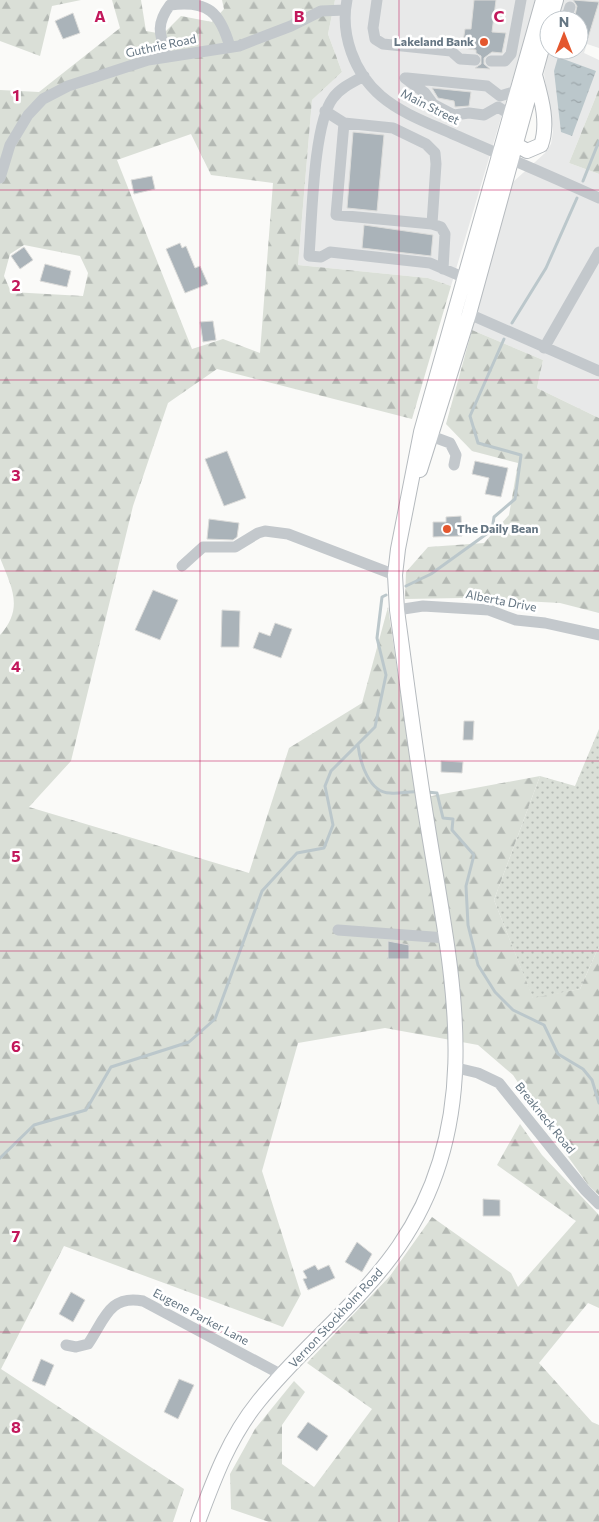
<svg xmlns="http://www.w3.org/2000/svg" width="599" height="1522" font-family="Commissioner,sans-serif">
<style>
.built{fill:#e8e9e9}
.grass{fill:url(#grass-dots)}
.forest{fill:url(#forest-firs);fill-rule:evenodd}
.water{fill:url(#water-ripples)}
.lines{fill:none;stroke-linecap:round;stroke-linejoin:round}
.stream{stroke:#bbc7cb;stroke-width:3}
.building{fill:#aab3b9;stroke:#dcdcda}
.major-casing{stroke:#b5babe;stroke-width:16}
.minor{stroke:#c3c8cc;stroke-width:11}
.major{stroke:#fff;stroke-width:14}
.grid{fill:none;stroke:#c2185b;stroke-width:1;stroke-opacity:0.55}
.poi-dot{fill:#e4572e;stroke:#fff;stroke-width:2}
.labels{text-anchor:middle;stroke-width:5;stroke-linejoin:round;paint-order:stroke}
.poi-label{font-size:12px;font-weight:bold;fill:#657683;stroke:#fff;text-anchor:end}
.street-label{font-size:12px;fill:#657683;stroke:#fff}
.grid-label{font-size:16px;text-anchor:middle;font-weight:bold;fill:#c2185b;stroke:#fff;stroke-width:5;stroke-linejoin:round;paint-order:stroke}
</style>
<defs>
<pattern id="grass-dots" width="8" height="8" patternUnits="userSpaceOnUse" patternTransform="scale(1.25)"><rect width="8" height="8" fill="#dadfd7"/><path d="M2 2h.1M6 6h.1" fill="none" stroke="#b4b9b4" stroke-width="1.8" stroke-linecap="round"/></pattern>
<pattern id="forest-firs" width="22" height="20" patternUnits="userSpaceOnUse" patternTransform="scale(1.25)"><rect width="22" height="20" fill="#dadfd7"/><path d="M5 1l3.5 6h-7zM16 11l3.5 6h-7z" fill="#b4b9b4"/></pattern>
<pattern id="water-ripples" width="26" height="14" patternUnits="userSpaceOnUse" patternTransform="scale(1.25)"><rect width="26" height="14" fill="#bbc7cb"/><path d="M2 4q2-2 4 0t4 0M15 11q2-2 4 0t4 0" fill="none" stroke="#9ca6aa"/></pattern>
</defs>
<rect width="100%" height="100%" fill="#fafaf8"/>
<path class="built" d="M335,0H536L451,286L428,278L298,265L312,100L342,72L328,34Z
M561,0H599V48L587,44L584,53L599,60V89L569,163L599,174V418L537,388L543,360L472,330L513,182L545,153L551,144L553,131L544,74L549,44V50H579V20H556Z"/>
<path class="grass" d="M599,729V946L580,989L533,999L494,900L540,776L575,786Z"/>
<path class="forest" d="M0,0H81L52,6L40,56L0,41Z
M112,0H141L146,31L163,34L181,16L212,22L224,9L222,0H335L328,34L342,72L312,100L298,265L428,278L451,286L412,419L217,369L168,403L133,506L71,761L29,807L249,873L289,748L362,703L388,607L416,799L540,776L494,900L533,998L580,989L599,946V1195L589,1186L561,1147L513,1075L478,1045L385,1028L298,1043L262,1171L301,1294L283,1327L64,1246L1,1369L184,1489L173,1522H0V635C24,608 12,588 0,558V90L39,92L120,28ZM191,134L211,175L273,183L260,353L223,339L192,349L117,160ZM24,245L80,256L88,273L83,296L11,292L4,276L10,254Z
M599,89V174L569,163Z
M472,330L543,360L537,388L599,418V613L560,603L461,598L405,599L406,572L428,547L484,543L509,515L518,463L472,451L446,424Z
M520,1124L542,1155L599,1215V1308L588,1303L539,1363L592,1422L599,1425V1522H269L231,1509L230,1474L255,1429L294,1381L305,1392L282,1425V1464L314,1487L372,1409L307,1363L390,1276L432,1217L511,1273L518,1287L576,1221L497,1165Z"/>
<path class="water" d="M558,57L596,71L572,136L561,132L554,71Z"/>
<g class="lines">
<path class="stream" d="M583,181L599,141
M512,323L546,268L577,198
M406,586L431,574L492,530L494,517L515,499L521,455L478,443L470,416L504,339
M358,745C360,762 369,793 390,793C400,794 409,791 418,792
M427,792L437,793L443,818L453,819L452,830L474,855L466,886L468,925L478,965L495,992L513,1010L544,1025L558,1054L583,1069L592,1080L599,1103
M0,1158L34,1125L86,1110L111,1067L189,1042L215,1019L262,891L297,853L324,848L333,825L325,786L331,771L375,727L386,675L377,638L382,597L386,595"/>
</g>
<path class="building" d="M474,0H496L492,32L506,33L502,53L492,52L484,58V64L490,69L475,68L481,64V56L476,53V50L462,48L465,29H471Z
M573,0L599,2L588,38L579,35V20H574L577,6Z
M73,13L80,33L63,39L55,21Z
M432,88L471,92L469,106L455,107L454,101L438,98Z
M353,132L384,135L377,211L347,208Z
M152,176L155,189L134,194L131,180Z
M364,225L433,235L431,256L362,248Z
M180,243L182,248L186,246L195,268L200,266L208,284L185,293L166,249Z
M24,247L33,260L20,269L11,256Z
M45,264L71,271L67,287L40,281Z
M213,321L216,340L203,342L200,322Z
M227,451L246,498L224,506L205,459Z
M475,461L508,468L501,497L485,494L489,478L472,474Z
M461,516L462,536L433,537V522H446V517Z
M209,519L239,523L237,537L233,540L207,539Z
M153,590L178,600L160,640L135,630Z
M222,610L240,611L239,647H221Z
M275,623L292,629L281,658L253,648L259,632L270,636Z
M464,721H474L473,740H463Z
M441,761L463,762L462,773L441,772Z
M388,941L409,945V959H388Z
M483,1199L500,1200V1216H483Z
M357,1242L372,1254L362,1272L345,1262Z
M315,1265L318,1270L329,1265L335,1278L308,1290L303,1279L307,1278L303,1271Z
M71,1292L85,1300L73,1322L59,1314Z
M41,1359L54,1365L45,1386L32,1381Z
M179,1379L194,1385L178,1419L164,1412Z
M308,1422L328,1436L317,1451L297,1437Z"/>
<g class="lines">
<defs>
<path id="major" d="M550,20L556,0
M508,140L527,151L541,145C549,123 541,97 535,75
M420,470L469,314L549,23
M198,1522C214,1479 229,1438 258,1402C302,1347 359,1304 399,1246C488,1117 451,971 428,828C416,756 407,683 397,610L395,575L398,549L421,432L543,0"/>
</defs>
<use href="#major" class="major-casing"/>
<path class="minor" d="M347,0C340,34 354,73 381,96C402,114 431,124 455,135C503,156 551,176 599,198
M377,0L373,28L375,39L383,44L451,51L460,59L475,60
M566,20L570,7
M167,57C160,35 155,25 170,5C208,0 220,12 230,47
M491,61H505L511,54L521,0
M364,76C353,82 340,88 333,98C313,124 312,220 309,256L321,257L330,252L430,263L465,278
M405,78L425,93L433,104L454,115L469,113L484,115L498,107L511,115
M407,78L487,86L500,96L517,91
M325,111L344,123L393,128L426,144L435,153L436,164L432,224L441,227L445,234L443,269
M344,123L336,215L432,224
M0,178L10,145L28,115L43,99L68,86L148,60L239,46L291,26L321,11L345,10
M469,314L599,371
M544,348L599,252
M423,433L450,443L456,455L454,465
M182,566L203,547H235L258,533L265,531L288,534L395,575
M397,610L423,606L489,610L516,620L545,623L599,635
M338,930L446,938
M457,1068L478,1073L499,1083L585,1190L599,1204
M66,1345L76,1347L88,1344C104,1321 109,1294 143,1301L282,1375"/>
<use href="#major" class="major"/>
</g>
<path class="grid" d="M200,0V1522M399,0V1522M0,190H599M0,380H599M0,571H599M0,761H599M0,951H599M0,1142H599M0,1332H599"/>
<g class="poi-dot">
<circle cx="484" cy="42" r="5"/>
<circle cx="447" cy="529" r="5"/>
</g>
<g class="labels">
<g class="poi-label">
<text x="474" y="46">Lakeland Bank</text>
<text x="457" y="533" text-anchor="start">The Daily Bean</text>
</g>
<g class="street-label">
<text transform="translate(161 46) rotate(-12)" y="4">Guthrie Road</text>
<text transform="translate(430 107) rotate(27)" y="4">Main Street</text>
<text transform="translate(501 601) rotate(11)" y="4">Alberta Drive</text>
<text transform="translate(545 1118) rotate(51)" y="4">Breakneck Road</text>
<text transform="translate(201 1317) rotate(28)" y="4">Eugene Parker Lane</text>
<text transform="translate(336 1318) rotate(-47)" y="4">Vernon Stockholm Road</text>
</g>
</g>
<g class="grid-label">
<text x="100" y="22">A</text>
<text x="299" y="22">B</text>
<text x="499" y="22">C</text>
<text x="16" y="101">1</text>
<text x="16" y="291">2</text>
<text x="16" y="481">3</text>
<text x="16" y="672">4</text>
<text x="16" y="862">5</text>
<text x="16" y="1052">6</text>
<text x="16" y="1242">7</text>
<text x="16" y="1433">8</text>
</g>
<g transform="translate(564 35)"><circle r="24" fill="#ffffff" stroke="#c1c8cd"/>
<path d="M0-4L9 19L0 12L-9 19Z" fill="#e4572e"/>
<text y="-8" font-size="14" font-weight="bold" text-anchor="middle" fill="#657683">N</text>
</g>
</svg>
